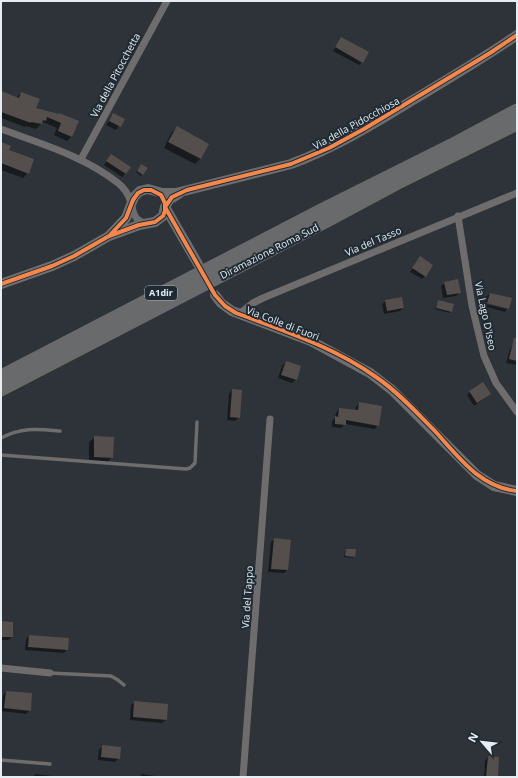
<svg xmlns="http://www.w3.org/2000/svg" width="518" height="778" font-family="'Open Sans',sans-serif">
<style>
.shadow{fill:#0007}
.building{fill:#544e4d}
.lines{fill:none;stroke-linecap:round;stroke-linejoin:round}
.lane{stroke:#6e6c6c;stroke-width:3.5}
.street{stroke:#6e6c6c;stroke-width:7}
.secondary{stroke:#6f6f6f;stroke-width:10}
.highway{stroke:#696a6b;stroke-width:13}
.cycleway-casing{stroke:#1f2a33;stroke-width:6}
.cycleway{stroke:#f5874c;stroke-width:4}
.labels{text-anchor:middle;stroke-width:4;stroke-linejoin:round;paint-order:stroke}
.shield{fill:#1f2a33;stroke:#aab3ba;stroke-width:1}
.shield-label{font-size:9px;font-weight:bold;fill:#e6eef4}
.street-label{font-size:10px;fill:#e6eef4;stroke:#1f2a33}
</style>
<rect width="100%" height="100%" fill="#2d3338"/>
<path class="shadow" d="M341,38L362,62L359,65L333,51Z
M1,92L16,98L21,93L35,109L59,115L72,136L67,141L54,135L57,128L43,122L36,129L26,126L25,127L1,118Z
M113,115L123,120L116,130L106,125Z
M177,128L208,144L200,159L195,164L164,148L171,133Z
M1,143L28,173L23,178L1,170Z
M111,155L126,173L122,177L104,165Z
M140,167L143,174L141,176L136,172Z
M420,258L425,276L422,279L410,272Z
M445,283L460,292L456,296L443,298L441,286Z
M490,294L511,299L509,308L508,309V307L485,302L486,297Z
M386,301L403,308L400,311L384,314L382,304Z
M438,301L451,311L450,313L435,309Z
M485,304L507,309L505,312L484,306Z
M513,345L517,346V365L506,363L510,349Z
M286,362L296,379L292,383L278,378L282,366Z
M232,390L239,417L235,421L227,420L229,394Z
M470,392L486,397L474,406L467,395Z
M359,403L378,425L375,429L345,424L341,428L332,427V421L335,418L336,413L339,409L355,411L356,407Z
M95,437L112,457L107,463L89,462V442Z
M275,539L287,570L284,573L268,572L271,542Z
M346,550L354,556L353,558L344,557L345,551Z
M1,622L12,637L8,640H1Z
M29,636L67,650L64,653L25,650L26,639Z
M6,692L30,710L26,714L1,711L3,695Z
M135,702L166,720L162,723L130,720L131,705Z
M102,746L119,758L115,762L98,760L99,750Z
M488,757L497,777H484L485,760Z
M35,774L52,776V777H33Z
M142,774L155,776V777H139Z"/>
<path class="building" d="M341,37L369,52L363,63L335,47Z
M1,91L19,98L21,92L40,99L36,108L59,114V113L79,121L72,137L58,131L61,123L47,117L46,121L43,120L42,124L31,122V123L1,112Z
M113,113L125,119L121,127L109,121Z
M177,126L209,144L201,159L168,142Z
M1,142L11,146L9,150L34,159L29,174L1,163Z
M111,154L131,167L126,174L106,161Z
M141,164L148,168L143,175L137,171Z
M420,256L433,265L426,277L412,268Z
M458,279L461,293L447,295L444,282Z
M490,293L512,298L509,309L487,303Z
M402,297L404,308L387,311L385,300Z
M438,300L454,304L452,312L436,308Z
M514,338H517V361L509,359Z
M286,361L301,366L297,380L281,375Z
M483,382L491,394L477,403L469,391Z
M232,389L242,390L240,418L230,417Z
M359,402L382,406L379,426L346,420V425L335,424V416L338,417L339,408L358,410Z
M94,436L114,437L113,458L94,457Z
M274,538L291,540L288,570L271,569Z
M346,549H356L355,557L345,556Z
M1,621L13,622V637H1Z
M29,635L69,638L68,650L28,647Z
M6,691L32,693L31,711L4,708Z
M134,701L168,704L167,720L133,717Z
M102,745L121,747L120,759L101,757Z
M488,756L499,757L498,777H486Z"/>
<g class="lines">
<path class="lane" d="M1,438C22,427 37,429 60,431
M1,455L186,469L190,468L195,463L197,422
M50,673L111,676L118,680L124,685
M1,760L50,764"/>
<path class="street" d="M1,129C41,144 84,156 118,183C123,187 128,194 130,200C134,211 132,220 146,223
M81,159L167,1
M458,216L472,306L484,356L496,383L517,412
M239,314L253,303L263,298L517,193
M1,668L50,673
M243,777L270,419"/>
<path class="secondary" d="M165,207L198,264
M109,236L126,218L134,197L140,191L148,189L162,193H176L291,164C334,148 374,124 413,100C448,79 484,58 517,35
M1,284L52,266L74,256L109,236L139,225L155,222L163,216L165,207L169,200L180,193
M215,295L221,303L232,311L311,341L370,373L392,390L477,475L494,486L517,491"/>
<path class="highway" d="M1,376L321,210L457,142L517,110
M1,390L329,220L398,183L517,124"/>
<defs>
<path id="cycleway" d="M165,207L215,295L225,306L236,313C284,331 334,347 376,377C397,391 416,412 434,430C458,456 479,487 517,491
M165,207L172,197L187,190L291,164L329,148L364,129L490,53L517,35
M1,284L52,266L74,256L109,236L139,225L155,222L163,216L165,211V203L161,195L151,190H144L138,193L133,200L126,218L109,236"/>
</defs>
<use href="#cycleway" class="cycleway-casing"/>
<use href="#cycleway" class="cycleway"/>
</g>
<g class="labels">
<rect class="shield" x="145" y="286" width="32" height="14" rx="3"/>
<g class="shield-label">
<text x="161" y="296">A1dir</text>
</g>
<g class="street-label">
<text transform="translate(115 75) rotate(-62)" y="4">Via della Pitocchetta</text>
<text transform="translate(356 123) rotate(-29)" y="4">Via della Pidocchiosa</text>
<text transform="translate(373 241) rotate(-23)" y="4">Via del Tasso</text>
<text transform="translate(269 251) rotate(-27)" y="4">Diramazione Roma Sud</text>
<text transform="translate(486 316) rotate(78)" y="4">Via Lago D'Iseo</text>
<text transform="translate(283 323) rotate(21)" y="4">Via Colle di Fuori</text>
<text transform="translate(247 597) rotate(-86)" y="4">Via del Tappo</text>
</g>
</g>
<rect width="518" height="778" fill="none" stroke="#e6eef4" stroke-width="4"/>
<g transform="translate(482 742) rotate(298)" stroke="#1f2a33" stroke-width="3" paint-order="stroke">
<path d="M0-3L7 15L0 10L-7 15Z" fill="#e6eef4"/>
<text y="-6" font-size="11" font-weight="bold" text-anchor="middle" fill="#e6eef4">N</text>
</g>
</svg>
